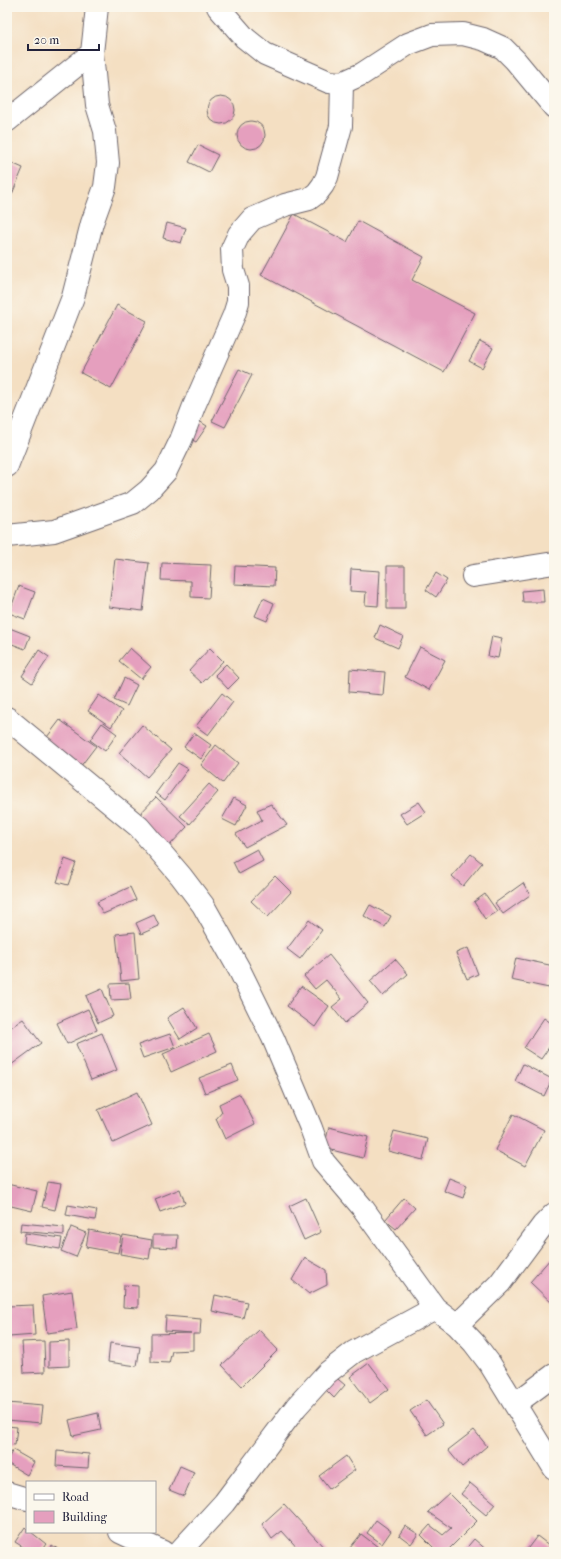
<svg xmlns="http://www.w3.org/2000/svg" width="561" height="1559" font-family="'IM FELL French Canon',serif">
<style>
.building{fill:#e59fbe}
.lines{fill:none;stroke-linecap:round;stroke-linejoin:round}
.minor-casing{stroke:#6c646a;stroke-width:24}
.minor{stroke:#fff;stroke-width:22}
</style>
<rect width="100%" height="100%" fill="#fbf7ec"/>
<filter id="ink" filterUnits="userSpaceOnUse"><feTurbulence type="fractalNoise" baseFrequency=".025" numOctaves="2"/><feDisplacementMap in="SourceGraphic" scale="8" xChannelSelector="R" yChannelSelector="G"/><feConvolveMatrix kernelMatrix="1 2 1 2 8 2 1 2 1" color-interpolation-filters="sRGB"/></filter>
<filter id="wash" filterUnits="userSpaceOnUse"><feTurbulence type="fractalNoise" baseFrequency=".012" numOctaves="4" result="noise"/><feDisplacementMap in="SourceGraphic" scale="16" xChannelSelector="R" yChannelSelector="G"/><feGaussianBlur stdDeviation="0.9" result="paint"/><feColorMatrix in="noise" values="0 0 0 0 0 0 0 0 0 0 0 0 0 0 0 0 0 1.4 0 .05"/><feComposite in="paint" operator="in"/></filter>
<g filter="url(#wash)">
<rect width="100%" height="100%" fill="#f4dfc2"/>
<g id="blocks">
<path class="building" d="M207 110a14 14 0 1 1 28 0a14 14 0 1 1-28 0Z
M237 135a14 14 0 1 1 28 0a14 14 0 1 1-28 0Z
M198,145L218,155L209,172L189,162Z
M7,161L23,168L7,206Z
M294,214L347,242L358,221L424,257L412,280L475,313L444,372L261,275Z
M167,223L186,228L181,243L163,238Z
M117,305L147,321L111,389L81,373Z
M480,341L493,348L482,368L469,361Z
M239,369L252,375L225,427L212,421Z
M188,414L207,426L196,442L177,431Z
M115,559L149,563L143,611L109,607Z
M162,563L211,565L209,598L191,597V581L161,580Z
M235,566L275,568L274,586L234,584Z
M387,566H405V609H387Z
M351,569L380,571L378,606L365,605L366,592L350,591Z
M436,573L447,580L436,597L426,590Z
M19,586L35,592L25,619L9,613Z
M543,589L544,602H523L522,591Z
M263,598L274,603L267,621L255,616Z
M380,625L403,636L398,648L375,638Z
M7,627L30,636L25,649L7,642Z
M492,636L502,638L498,658L488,656Z
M420,647L445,660L429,690L405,677Z
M130,648L151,667L141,679L119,661Z
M210,648L223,661L202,683L189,671Z
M39,650L49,657L32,683L22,676Z
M226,664L239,678L228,689L215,675Z
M350,669L385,672L383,695L349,692Z
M124,678L137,685L127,706L114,700Z
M222,693L233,702L208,735L196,726Z
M99,695L122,711L111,727L88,711Z
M60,720L96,746L77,771L41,745Z
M102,723L117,734L105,751L90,740Z
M142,725L171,750L147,777L119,753Z
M194,733L211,745L201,759L184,747Z
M216,745L238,763L223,783L201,765Z
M178,763L188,769L165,800L156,793Z
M209,784L218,792L190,824L180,816Z
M156,797L187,827L169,846L138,816Z
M234,798L247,805L236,826L222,819Z
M419,802L426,812L407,824L400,814Z
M271,804L287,825L245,847L236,834L262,820L257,810Z
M257,849L263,861L239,874L233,862Z
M471,854L482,863L463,886L452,876Z
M65,859L76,863L68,885L57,882Z
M275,876L291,892L268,917L251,901Z
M523,883L530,895L503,914L495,903Z
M130,887L136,900L103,914L97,902Z
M485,894L497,911L485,919L474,902Z
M370,905L391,916L385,927L364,916Z
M154,915L159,926L141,934L136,923Z
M309,920L322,930L300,959L287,949Z
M135,932L139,979L121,981L116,934Z
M468,948L478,974L467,979L456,953Z
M329,955L368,1003L345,1023L332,1007L342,999L326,980L315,989L304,976Z
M516,958L554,966L549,988L511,980Z
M395,959L408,974L383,996L370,981Z
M129,983L131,999L111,1000L110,984Z
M301,986L329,1006L315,1027L287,1006Z
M102,989L113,1016L98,1023L86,996Z
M184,1007L197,1028L180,1039L167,1018Z
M88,1009L97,1030L67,1044L57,1023Z
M544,1018L554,1025V1040L541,1059L524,1048Z
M23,1019L41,1043L7,1068V1030Z
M102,1033L117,1070L91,1080L76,1044Z
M170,1034L175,1047L143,1058L138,1045Z
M209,1034L217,1051L171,1072L163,1054Z
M523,1064L552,1079L544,1096L515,1081Z
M232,1065L238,1080L205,1093L199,1078Z
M137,1092L152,1125L113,1143L98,1110Z
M240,1094L255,1124L225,1139L216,1119L222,1112L219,1104Z
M513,1114L544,1130L525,1166L495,1150Z
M329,1127L368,1137L363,1158L324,1148Z
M394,1131L428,1139L423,1160L388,1151Z
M449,1178L467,1185L463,1198L444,1191Z
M48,1182L61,1184L55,1210L42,1207Z
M7,1184L37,1191L32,1211L7,1205Z
M180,1189L185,1203L160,1212L155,1199Z
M306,1198L321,1232L304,1240L289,1206Z
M404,1198L415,1208L396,1229L385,1220Z
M68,1205L97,1210L95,1220L66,1215Z
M21,1223L64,1227V1235L20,1231Z
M71,1227L86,1233L76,1257L61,1251Z
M89,1230L121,1236L118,1253L86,1247Z
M25,1233L62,1238L60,1249L24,1243Z
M123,1235L152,1240L149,1259L120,1254Z
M153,1235H178L177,1248L153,1247Z
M305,1258L326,1270L327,1285L309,1294L292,1280Z
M551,1258L554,1260V1305L530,1282Z
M124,1285L138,1286V1308L123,1307Z
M72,1291L77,1329L47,1333L42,1296Z
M215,1295L247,1302L243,1318L212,1311Z
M33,1305L35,1335L9,1337L8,1306Z
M166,1316L201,1319L200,1334H193V1350L172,1351L169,1363L151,1362V1334L191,1333L165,1331Z
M259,1330L278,1350L242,1386L222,1365Z
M44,1341L45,1372L24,1373L22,1342Z
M69,1341V1366L49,1367V1342Z
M110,1343L140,1347L137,1366L108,1362Z
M369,1363L389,1389L370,1403L350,1377Z
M333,1375L345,1385L334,1398L323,1387Z
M426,1400L443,1424L427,1435L410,1411Z
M7,1403L43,1406L41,1423L7,1420Z
M98,1413L101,1430L73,1436L69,1420Z
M7,1426L17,1427L15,1445L7,1444Z
M474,1430L487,1446L462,1467L448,1450Z
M13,1450L34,1462L27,1475L7,1463V1460Z
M57,1451L89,1454L88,1468L56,1466Z
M346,1456L355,1470L329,1489L319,1476Z
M180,1466L194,1472L184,1496L169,1490Z
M470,1483L495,1504L486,1515L461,1494Z
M449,1493L477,1521L446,1552H438L421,1535L430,1525L443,1535L451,1528L428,1512Z
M284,1504L328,1552H301L282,1531L272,1539L262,1524Z
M376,1520L391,1531L382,1544L367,1533Z
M405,1526L418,1534L411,1544L399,1535Z
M25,1527L27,1529V1532H31L46,1544L40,1552H19L23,1547L15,1542Z
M361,1534L378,1547L375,1552H355L350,1548Z
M537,1536L554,1549V1552H525Z
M474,1539L489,1552H463Z
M52,1545L62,1552H47Z"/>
</g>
</g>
<g filter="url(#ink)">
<use href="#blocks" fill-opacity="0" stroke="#6c646a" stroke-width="1"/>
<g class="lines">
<defs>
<path id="minor" d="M218,7L245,38L265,54L329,82L342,83L362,74L408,44L432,35L463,34L483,39L503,48L515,60L554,107
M7,121L92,53
M7,466L73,297L92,223L105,187L108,163L105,131L97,105L92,53L97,7
M7,536L54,531L133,503L149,490L166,471L181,440L194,406L234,315L238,302V286L233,270L232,249L239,234L252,219L285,205L309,199L317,193L323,185L327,177L341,126L342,83
M473,576L554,563
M7,718L139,827L181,876L203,905L239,969L273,1038L311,1128L323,1161L362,1207L435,1308L457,1325L474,1343L490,1364L554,1468
M457,1325L500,1283L543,1225L554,1214
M515,1404L554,1375
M7,1493L27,1499
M120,1532L163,1552
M179,1552L224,1503L296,1407L327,1373L354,1352L435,1308"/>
</defs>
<use href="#minor" class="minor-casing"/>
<use href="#minor" class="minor"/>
</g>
</g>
<rect width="561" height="1559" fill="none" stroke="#fbf7ec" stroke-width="24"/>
<rect x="26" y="1481" width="130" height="52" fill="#fbf7ec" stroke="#a4a2a5"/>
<rect x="34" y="1494" width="20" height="6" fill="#ffffff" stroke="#a4a2a5"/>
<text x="62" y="1501" font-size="12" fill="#22223b">Road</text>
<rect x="34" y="1511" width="20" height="12" fill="#e59fbe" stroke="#a4a2a5"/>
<text x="62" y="1521" font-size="12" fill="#22223b">Building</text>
<path d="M28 44v6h71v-6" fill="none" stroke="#22223b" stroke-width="2"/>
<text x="34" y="44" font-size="12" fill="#22223b" stroke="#fbf7ec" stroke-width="3" paint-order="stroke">20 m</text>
</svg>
